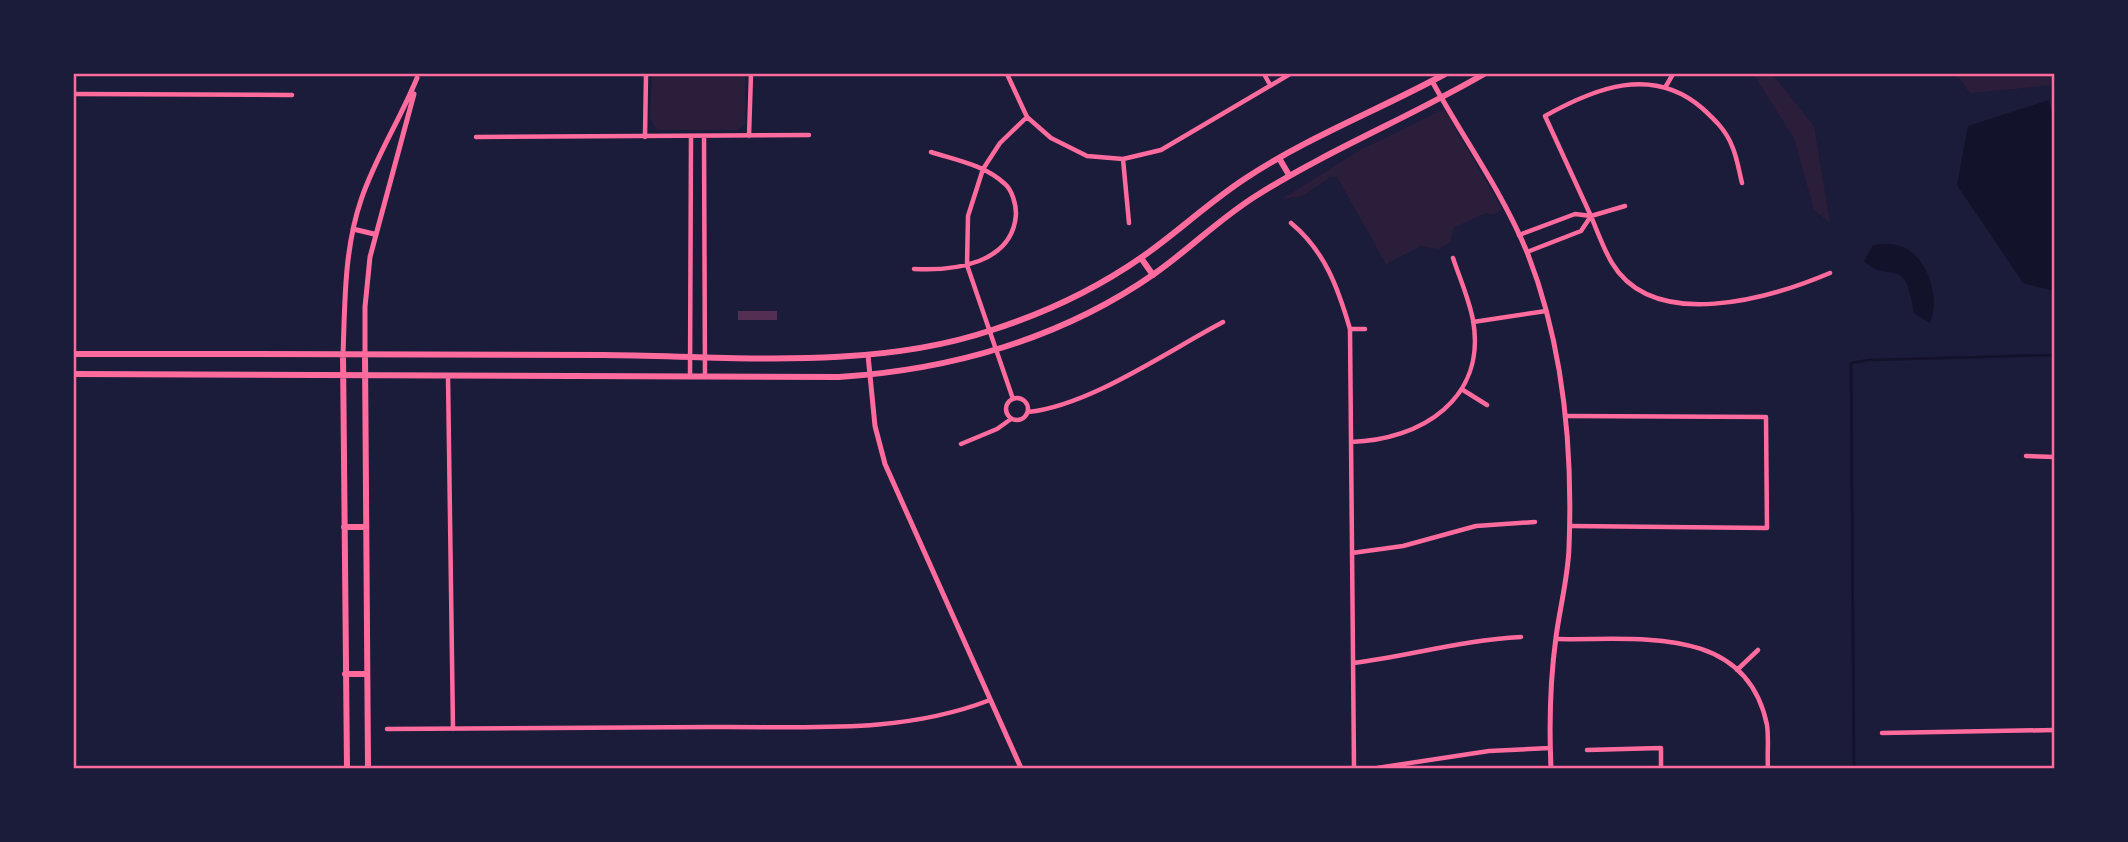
<svg xmlns="http://www.w3.org/2000/svg" width="2128" height="842" font-family="'Open Sans',sans-serif">
<style>
.green{fill:#2a1e3b}
.water{fill:#12122b}
.lines{fill:none;stroke-linecap:round;stroke-linejoin:round}
.stream{stroke:#12122b;stroke-width:2.5}
.building{fill:#542f53}
.minor{stroke:#ff6b9d;stroke-width:4.5}
.tertiary{stroke:#ff6b9d;stroke-width:5}
.secondary{stroke:#ff6b9d;stroke-width:6}
.neatline{fill:none;stroke:#ff6b9d;stroke-width:2.5}
</style>
<rect width="100%" height="100%" fill="#1b1b3a"/>
<path class="green" d="M652,74H745V124L737,130H657L650,118Z
M1753,74H1772L1814,126L1830,223L1814,210L1794,138Z
M1956,74H2054V85L1970,93Z
M1444,109L1502,209L1494,215L1486,213L1453,228L1451,242L1439,249L1421,246L1386,264L1337,177H1330L1303,196L1282,199L1360,150Z"/>
<path class="water" d="M2049,100L2054,127V291L2023,283L1957,185L1968,126Z
M1873,245C1880,245 1889,243 1896,245C1927,251 1941,297 1930,323L1914,313C1905,251 1889,286 1864,261Z"/>
<g class="lines">
<path class="stream" d="M1854,768L1851,363L1869,360L2054,355"/>
</g>
<path class="building" d="M738,311H777V320H738Z"/>
<g class="lines">
<path class="minor" d="M1007,74L1027,117L1051,138L1087,156L1123,159L1161,150L1290,74
M1264,74L1269,83
M1666,86L1673,74
M74,94L292,95
M704,136L705,377
M749,136L751,74
M476,137L809,135
M645,137L646,74
M1123,159L1129,223
M1742,183C1739,171 1737,157 1732,146C1726,130 1714,119 1702,108C1652,65 1595,88 1545,116C1560,149 1575,181 1590,214C1597,230 1603,248 1612,263C1654,333 1771,298 1830,273
M1291,223C1325,251 1338,288 1350,329L1354,768
M1519,235L1575,214L1591,216L1625,206
M1527,252L1581,231L1591,216
M914,269C954,271 1013,264 1016,214C1016,204 1012,190 1005,184C985,165 956,160 931,152
M1473,322L1546,311
M1350,329H1365
M448,376L453,729
M690,377L691,136
M1463,390L1487,405
M1006 409a11 11 0 1 1 22 0a11 11 0 1 1-22 0Z
M1013,399L967,265L968,216L983,169L1000,143L1027,117
M1028,412C1089,406 1168,351 1223,322
M1567,416L1766,417L1767,528L1570,526
M1351,442C1421,440 1487,399 1473,320C1469,299 1460,279 1453,258
M961,444L997,429L1011,419
M2026,456L2054,457
M1352,553L1403,546L1476,526L1535,522
M1556,639C1635,641 1746,622 1767,725C1769,739 1767,755 1768,768
M1353,663C1409,656 1463,640 1521,637
M1737,670L1758,650
M387,729C495,729 603,728 712,727C807,726 899,735 990,700
M1882,733L2054,730
M1587,750L1661,748V768
M1377,768L1489,751L1550,748"/>
<path class="tertiary" d="M1432,81C1463,138 1502,191 1527,252C1564,346 1573,447 1569,548C1568,577 1560,607 1556,637C1550,681 1549,724 1551,768
M353,229L374,234
M343,355C345,303 344,250 361,200C375,158 400,120 417,78
M365,355V307L370,257L414,94
M868,355L875,426L885,464L1021,768"/>
<path class="secondary" d="M1279,158L1289,175
M1141,258L1153,275
M74,354C250,354 427,354 603,355C730,356 871,371 992,330C1045,313 1096,289 1142,257C1178,232 1209,202 1246,178C1308,137 1379,110 1445,74
M343,355L347,768
M365,355L368,768
M74,374L839,377C950,370 1061,339 1154,274C1190,249 1221,217 1259,194C1331,149 1410,117 1484,74
M344,527H366
M345,674H367"/>
</g>
<rect width="2128" height="842" fill="none" stroke="#1b1b3a" stroke-width="150"/>
<rect x="75" y="75" width="1978" height="692" class="neatline"/>
</svg>
